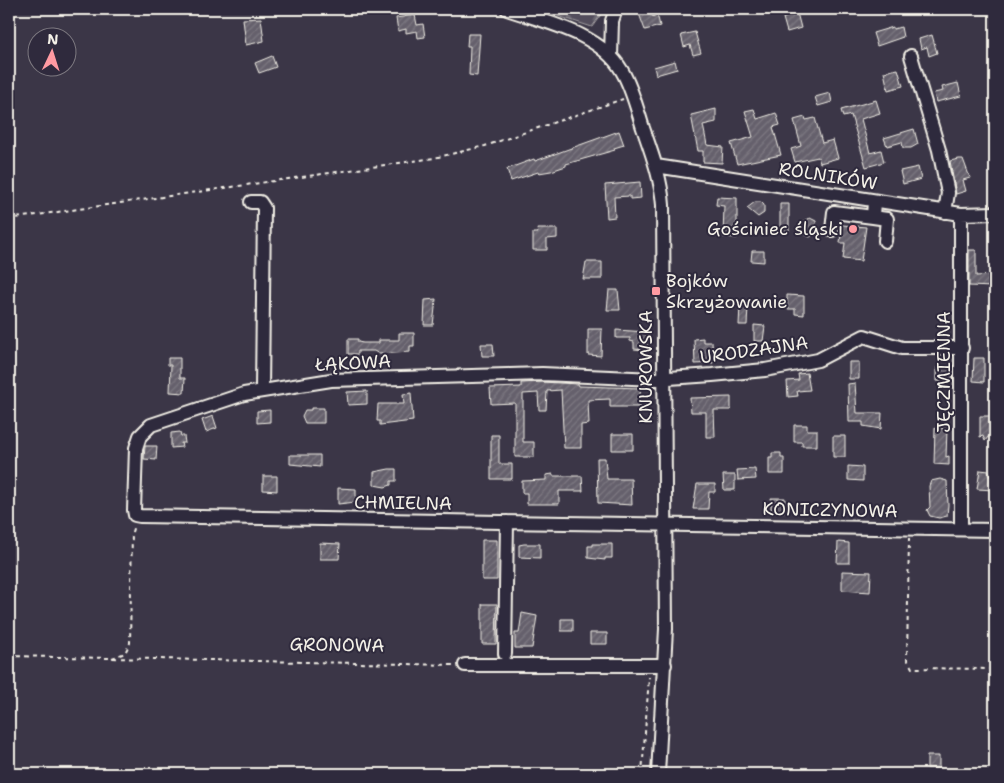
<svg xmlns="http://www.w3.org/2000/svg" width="1004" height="783" font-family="'Shantell Sans',sans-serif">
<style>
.forest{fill:url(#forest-firs);stroke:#a4a0a2}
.building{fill:url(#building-hatch);stroke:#f4f1e8}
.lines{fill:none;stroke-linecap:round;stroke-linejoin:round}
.minor-casing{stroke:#f4f1e8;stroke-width:16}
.path{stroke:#f4f1e8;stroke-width:2;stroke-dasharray:4 4;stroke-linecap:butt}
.minor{stroke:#2f2a3d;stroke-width:12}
.poi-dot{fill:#ff9aa2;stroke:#2f2a3d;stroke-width:2}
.labels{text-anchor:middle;stroke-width:4;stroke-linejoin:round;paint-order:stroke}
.street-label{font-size:18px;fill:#f4f1e8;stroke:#2f2a3d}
.poi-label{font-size:18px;fill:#f4f1e8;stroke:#2f2a3d;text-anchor:end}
</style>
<defs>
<pattern id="forest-firs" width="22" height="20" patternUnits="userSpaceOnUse" patternTransform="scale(1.25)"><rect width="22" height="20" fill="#534e5c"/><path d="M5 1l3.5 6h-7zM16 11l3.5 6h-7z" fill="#6c6873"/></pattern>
<pattern id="building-hatch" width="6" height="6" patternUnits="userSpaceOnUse" patternTransform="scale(1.25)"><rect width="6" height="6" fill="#65616c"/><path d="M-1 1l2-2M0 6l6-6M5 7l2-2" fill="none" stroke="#7c7881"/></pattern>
</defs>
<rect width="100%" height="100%" fill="#3b3647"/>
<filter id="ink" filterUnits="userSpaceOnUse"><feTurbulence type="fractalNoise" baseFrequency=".02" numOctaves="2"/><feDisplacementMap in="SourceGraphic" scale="10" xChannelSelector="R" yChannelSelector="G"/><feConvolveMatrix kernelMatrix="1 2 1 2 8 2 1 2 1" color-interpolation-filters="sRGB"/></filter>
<g filter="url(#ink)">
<path class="forest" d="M553,9H605L592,27L549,13Z"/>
<path class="building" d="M651,9L652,16L658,18L660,26L645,30L638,11Z
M787,9H796L801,28L787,32L783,18L789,16Z
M415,15L417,25L423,24L425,37L418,38L417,31L406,33V29L398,31L396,18Z
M261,18L264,41L246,45L243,19Z
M893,27V29L901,27L903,37L877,46L873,33Z
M695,32L701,53L693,55L690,45L684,47L681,35Z
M468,34H480L477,76L469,75L470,46H467Z
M932,35L937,53L929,56L927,47L921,49L919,39Z
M272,56L276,67L259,73L255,63Z
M675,61L677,69L656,75L654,67Z
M898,69L903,86L888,90L884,72Z
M958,83L961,96L936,102L934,93L943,91L942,87Z
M830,93L832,102L818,106L815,97Z
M876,100L880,113L861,119L870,153L881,150L884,162L866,167L851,115L843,117L841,110Z
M716,109V122L703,125L707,145L723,147L722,163L703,162V151H698L691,115Z
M754,109L757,119L776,113L780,125L773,127L781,155L737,164L731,143L753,137L745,111Z
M805,117L806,120L815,118L822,143L833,140L838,158L820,163L818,157L795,162L791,149L801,146L794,120Z
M914,129L918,144L911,148H903L902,142L887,146L884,138Z
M619,131L624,145L614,148L615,150L566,164V166L551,171L539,173L538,172L511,181L507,169L534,159L535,161Z
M959,159H963L970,178L963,180L966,191L956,194L950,161Z
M918,167L921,179L903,184L900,171Z
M640,182L641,198L630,199V196L614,197L615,217L607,218L605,185Z
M717,197L737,198V238L723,237L724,206L716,205Z
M755,202H761L764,205V213L758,217L747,208Z
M780,204H789V231H780Z
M810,218L816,221L815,234L810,237L804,234V221Z
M842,225L866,227L861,261L843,259L845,243H840Z
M537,229H557V238L547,239V250H533V233H538Z
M969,250H976V276L993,275V287L969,286Z
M752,251H764V262L751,261Z
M586,262H602V279H583Z
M609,290H618L620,310H607Z
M787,295L804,296V315L795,314V309H787Z
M436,299L433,325H424L425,300Z
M740,305L748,306L747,325H739Z
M754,325L765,326L763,341H754Z
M588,329H602L601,356L588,355Z
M616,330L647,332V350L634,349V342L630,341V338H616Z
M399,333H414V346H410V352L379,354L374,351H358V354H348V339H358V342L363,343H379V340H399Z
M703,338V342H712L713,363L695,364L694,339Z
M481,344H493L494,356H482Z
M168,358H180V378H185L184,393L170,392L171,365H168Z
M974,358H984V382L973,381Z
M849,362H859V379H849Z
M937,368H953V382L937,381Z
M807,373L810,390L797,391L798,396L788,397L787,381L799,380L798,374Z
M542,382L578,384L579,386L640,388L641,407H610V399L588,400L589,424L581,425V448H564L561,390L547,391L546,410H539L538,393L523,394V442H534V457H515V403L491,404L490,388L521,387V383Z
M855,383L857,413H882L881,429L863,426V422H849L848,384Z
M367,391V404L348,405L347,392Z
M411,393L413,421L380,425V421H377L378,404H404L403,394Z
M731,397V410H714L715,437H706V412H691L690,398Z
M311,408H324V423H305L302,416L305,410H311Z
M270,410V422L257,423V411Z
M213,416L217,428L206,432L202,420Z
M980,416H991V437H988L985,441L983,436L980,437Z
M794,425H807V430H817V446H802V442H794Z
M935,428L947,429L946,457L949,456V465L934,464Z
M180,432L181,436H184L185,443H181L182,447L171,448V433Z
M612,434H633V450H612Z
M491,435H499V464H512V479H491Z
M833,436H845V457H833Z
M145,446H157L156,460L144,459Z
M772,453H781V458H784V474H769V458H772Z
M290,455H320V467L290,464Z
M597,458H605L607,479H631L632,505L598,503Z
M848,466L863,467V481L848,480Z
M389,469H396V481H391V485L385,487L374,485V472Z
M755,469L756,479L738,480L737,470Z
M980,470L989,471V476H994V490L977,489Z
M553,474V476H582L583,491H559V504H527V493H522V481L546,480V475Z
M723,475H735V490H724Z
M263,476H277V491L263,490Z
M940,479L947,481L948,505L947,516L939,518L930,516L927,510L930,507L929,486L931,481Z
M697,484H715V492H709L708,509H693Z
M338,488L356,489V502L338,504Z
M771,498H785L784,512L771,511Z
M482,540H497V580H482Z
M838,542L849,543V563H837Z
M320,543L340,544L339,559H320Z
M524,544H540V558L519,557V545Z
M593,544H612V558H605V560L588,558V546H593Z
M842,571L871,572L870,592L842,590Z
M482,604H497L496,644H482Z
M522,613L537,616L532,648H515V633H519Z
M561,619H573V631H561Z
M590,633H607V644H590Z
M927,756H939V768H927Z"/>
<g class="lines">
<defs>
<path id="minor" d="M507,9C545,22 600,33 622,71C632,88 637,109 643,128C652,154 661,178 663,205L666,629L658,774
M611,56L612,21L616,9
M911,56L939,150L948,193L945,212
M656,166L961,214L995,213
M251,202H260L264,208L262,390
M961,214V529
M873,217L887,219L885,241
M832,230L834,212L873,217L874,201
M962,348H902L864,336L818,360L765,370L712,375L655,379L542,374L331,380L244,394L151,425L140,436L136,448L134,510L135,515L140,516L995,530
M505,654L507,522
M465,665H665"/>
</defs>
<use href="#minor" class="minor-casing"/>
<path class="path" d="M9,219L434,158L485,146L623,99
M909,538L907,659L912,668L995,669
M9,656L455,665
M112,658L125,653L130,643L132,532L134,525
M642,774L649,677"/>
<use href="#minor" class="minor"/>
</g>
</g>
<g class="poi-dot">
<circle cx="853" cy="229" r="5"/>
<rect x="651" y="286" width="10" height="10" rx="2.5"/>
</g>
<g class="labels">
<g class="street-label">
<text transform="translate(828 176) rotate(9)" y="6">ROLNIKÓW</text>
<text transform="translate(754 350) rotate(-8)" y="6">URODZAJNA</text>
<text transform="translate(353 363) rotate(-3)" y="6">ŁĄKOWA</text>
<text transform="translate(646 367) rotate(-90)" y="6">KNUROWSKA</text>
<text transform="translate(944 372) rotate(-90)" y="6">JĘCZMIENNA</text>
<text transform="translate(403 503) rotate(1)" y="6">CHMIELNA</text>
<text transform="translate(830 510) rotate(1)" y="6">KONICZYNOWA</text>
<text transform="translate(337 645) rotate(1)" y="6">GRONOWA</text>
</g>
<g class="poi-label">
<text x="843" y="235">Gościniec śląski</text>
<text x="666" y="287" text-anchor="start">Bojków<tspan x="666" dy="21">Skrzyżowanie</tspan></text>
</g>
</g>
<rect width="1004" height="783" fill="none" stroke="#2f2a3d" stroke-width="30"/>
<rect x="15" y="15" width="974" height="753" fill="none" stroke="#f4f1e8" stroke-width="2" filter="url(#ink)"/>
<g transform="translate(52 52) rotate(4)"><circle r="24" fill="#2f2a3d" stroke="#7e7a81"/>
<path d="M0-4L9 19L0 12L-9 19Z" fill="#ff9aa2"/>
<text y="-8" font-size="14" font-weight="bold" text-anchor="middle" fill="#f4f1e8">N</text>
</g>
</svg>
